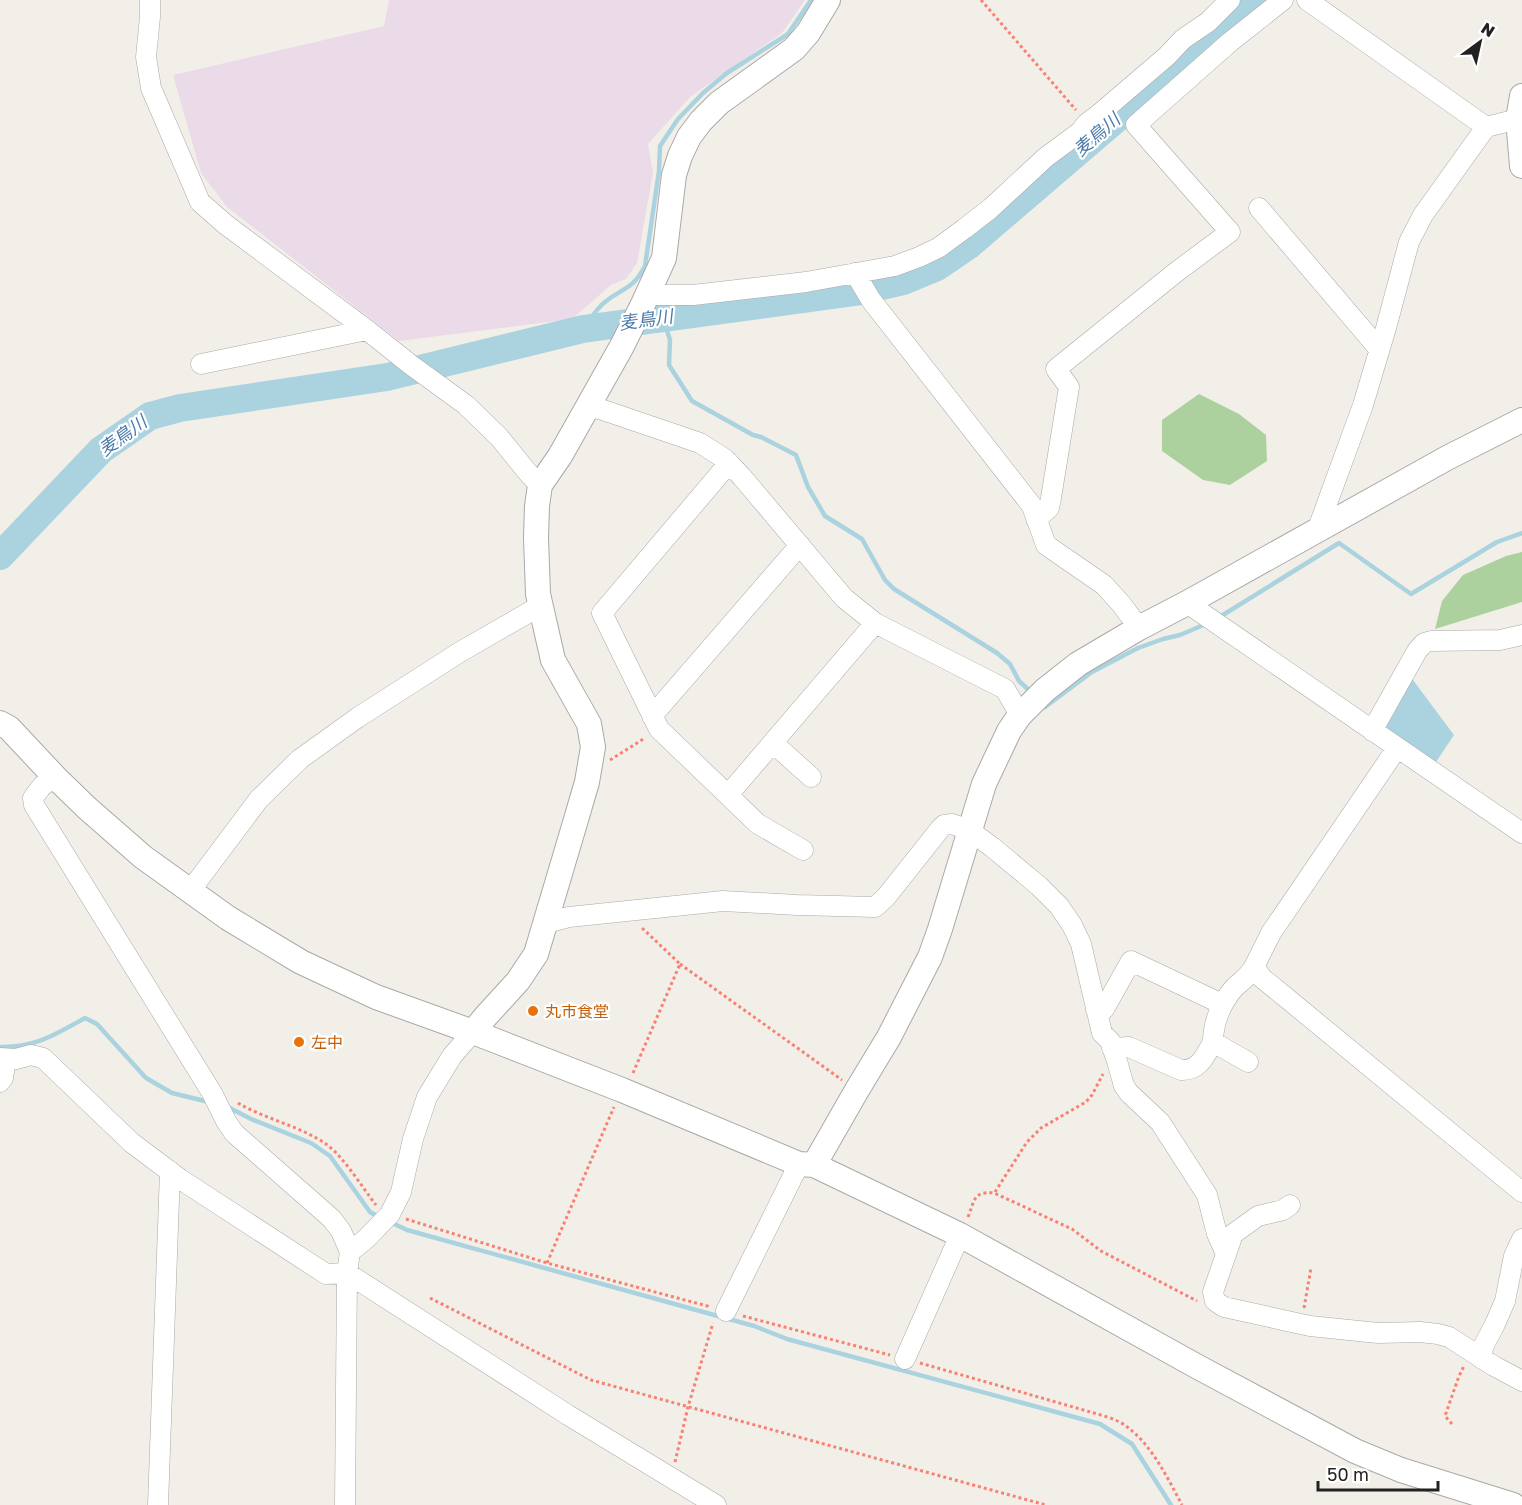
<svg xmlns="http://www.w3.org/2000/svg" width="1522" height="1505" font-family="'Golos Text','Noto Sans JP',sans-serif">
<style>
.industrial{fill:#ebdbe8}
.forest{fill:#add19e}
.water{fill:#aad3df}
.lines{fill:none;stroke-linecap:round;stroke-linejoin:round}
.stream{stroke:#aad3df;stroke-width:4.5}
.river{stroke:#aad3df;stroke-width:28}
.minor-casing{stroke:#a9a9a9;stroke-width:21}
.tertiary-casing{stroke:#a9a9a9;stroke-width:26}
.path{stroke:#fa8072;stroke-width:3;stroke-dasharray:3 3;stroke-linecap:butt}
.minor{stroke:#fff;stroke-width:20}
.tertiary{stroke:#fff;stroke-width:24}
.food-dot{fill:#e8710a;stroke:#fff;stroke-width:2}
.labels{text-anchor:middle;stroke-width:4.5;stroke-linejoin:round;paint-order:stroke}
.food-label{font-size:16px;fill:#c56008;stroke:#fff;text-anchor:start}
.water-label{font-size:18px;font-style:italic;fill:#4a7aab;stroke:#fff}
</style>
<rect width="100%" height="100%" fill="#f2efe9"/>
<path class="industrial" d="M389,0H805L782,33L690,97L648,144L653,173L637,263L626,279L611,285L572,319L399,341L227,207L201,173L173,75L384,26Z"/>
<path class="forest" d="M1199,394L1239,414L1266,435L1267,461L1230,485L1203,480L1162,451V420Z
M1522,552V602L1435,629L1442,601L1463,575L1506,556Z"/>
<path class="water" d="M1410,679L1413,680L1454,735L1436,762L1387,733L1385,721Z"/>
<g class="lines">
<path class="stream" d="M663,318L670,340L669,365L692,401L753,435L761,437L796,455L808,487L825,516L862,539L885,580L894,589L997,653L1010,664L1019,681L1032,693
M583,329C590,320 596,309 605,302C623,287 632,291 645,266L659,171L660,146L678,119L703,93L727,73L788,34L811,0
M1218,618L1339,543L1411,594L1497,542L1522,533
M1041,704L1045,707L1092,672L1138,648L1163,639L1180,635L1208,623
M0,1047C35,1048 56,1034 85,1018L97,1024L146,1078L172,1093L209,1102
M226,1106L251,1119L311,1143L330,1156L370,1212L379,1217
M390,1222L407,1230L754,1326L787,1339L1100,1424L1132,1444L1171,1505"/>
<path class="river" d="M0,556L101,450L150,416L180,408L387,377L583,329L855,292L903,281L937,267L968,246L1255,0"/>
<defs>
<path id="minor" d="M150,0V17L146,57L151,88L200,202L225,224L367,330L411,365L466,405L499,437L529,474L540,485
M1307,0L1486,127
M1259,208L1379,349
M855,273L871,300L1032,506L1046,545L1104,585L1122,605L1139,628
M647,295H693L806,282L895,266L919,257L938,248L964,229L991,208L1046,157L1080,132L1087,123L1098,115L1167,56L1183,39L1208,22L1230,0
M201,364L367,330
M588,406L603,410L700,443L725,459L742,477L844,598L875,623L1005,689L1020,715
M729,463L602,613L659,729L758,824L803,850
M1036,519L1049,508L1051,498L1069,387L1056,369L1175,273L1230,232L1136,125L1230,42L1283,0
M1317,531L1363,405L1386,328L1409,242L1423,215L1486,127L1518,119
M1187,603L1522,833
M652,716L800,545
M1372,731L1417,651L1424,643L1431,641L1500,640L1522,635
M773,743L811,777
M1397,748L1271,933L1254,967L1262,978L1289,1000L1522,1192
M55,777L42,786L33,798L34,805L212,1093L226,1121L234,1133L332,1219L341,1231L350,1252
M728,795L875,623
M190,891L259,799L300,759L357,718L460,652L540,606
M546,923L569,917L723,901L797,905L875,907L886,897L940,829L944,825L952,824L969,830L992,847L1039,886L1059,906L1072,925L1081,944L1102,1033L1110,1041L1117,1061L1124,1086L1129,1093L1160,1122L1207,1195L1217,1234L1226,1254
M1096,1010L1104,1009L1131,961L1222,1004
M1213,1042C1213,1023 1221,1003 1234,988C1242,980 1247,979 1254,967
M1112,1048L1129,1047L1181,1070C1199,1071 1205,1056 1213,1042L1248,1062
M0,1058L16,1059L31,1055L43,1058L132,1143L180,1179L326,1274L347,1273L568,1415L716,1505
M0,1082L3,1078L6,1059
M1290,1205L1283,1210L1258,1216L1233,1234L1213,1292L1215,1301L1224,1307L1310,1326L1378,1333L1420,1332L1438,1334L1449,1337L1494,1366L1522,1381
M726,1311L799,1164
M905,1359L960,1235
M1482,1359L1483,1347L1495,1324L1505,1301L1514,1256L1522,1239
M158,1505L170,1171
M345,1505L347,1273L350,1252L367,1238L390,1214L401,1192L413,1139L427,1097L452,1056L473,1032"/>
<path id="tertiary" d="M1522,96L1518,119L1522,166
M0,723L9,728L55,777L87,808L143,857L228,918L301,962L376,997L473,1032L622,1090L799,1164L814,1165L960,1235L1198,1367L1355,1451L1401,1470L1513,1505
M473,1032L486,1016L518,981L536,954L575,823L587,782L593,747L589,724L553,660L538,594L536,538L537,506L540,485L560,456L622,346L644,302L664,258L674,175L680,156L689,137L701,121L719,103L794,49L808,33L828,0
M814,1165L857,1090L889,1037L930,957L940,929L984,784L1009,731L1020,715L1045,690L1078,664L1139,628L1187,603L1447,458L1522,420"/>
</defs>
<use href="#minor" class="minor-casing"/>
<use href="#tertiary" class="tertiary-casing"/>
<path class="path" d="M981,0L1076,110
M610,760L645,738
M680,964L842,1080
M633,1073L680,964L640,926
M238,1103C265,1119 300,1126 326,1144C344,1157 362,1187 376,1205
M995,1192L1027,1142L1041,1128L1086,1102L1092,1095L1103,1074
M968,1217C975,1200 973,1191 994,1193L1072,1229L1101,1251L1197,1301
M406,1219L547,1263L711,1307
M547,1263L614,1107
M430,1298L591,1380L1046,1505
M1304,1308L1311,1268
M743,1316L890,1355
M920,1363L1087,1411C1100,1415 1115,1418 1126,1426C1152,1445 1167,1477 1182,1505
M1452,1424L1445,1416L1459,1376L1464,1366
M675,1462L688,1407L713,1323"/>
<use href="#minor" class="minor"/>
<use href="#tertiary" class="tertiary"/>
</g>
<g class="food-dot">
<circle cx="533" cy="1011" r="6"/>
<circle cx="299" cy="1042" r="6"/>
</g>
<g class="labels">
<g class="food-label">
<text x="545" y="1017">丸市食堂</text>
<text x="311" y="1048">左中</text>
</g>
<g class="water-label">
<text transform="translate(1097 135) rotate(-41)" y="6">麦鳥川</text>
<text transform="translate(646 320) rotate(-8)" y="6">麦鳥川</text>
<text transform="translate(123 436) rotate(-36)" y="6">麦鳥川</text>
</g>
</g>
<g transform="translate(1480 42) rotate(33)" stroke="#ffffff" stroke-width="4.5" paint-order="stroke">
<path d="M0-4.5L10 22L0 15L-10 22Z" fill="#222222"/>
<text y="-9" font-size="16" font-weight="bold" text-anchor="middle" fill="#222222">N</text>
</g>
<path d="M1318 1481v9h120v-9" fill="none" stroke="#222222" stroke-width="3"/>
<text x="1327" y="1481" font-size="18" fill="#222222" stroke="#ffffff" stroke-width="4.5" paint-order="stroke">50 m</text>
</svg>
